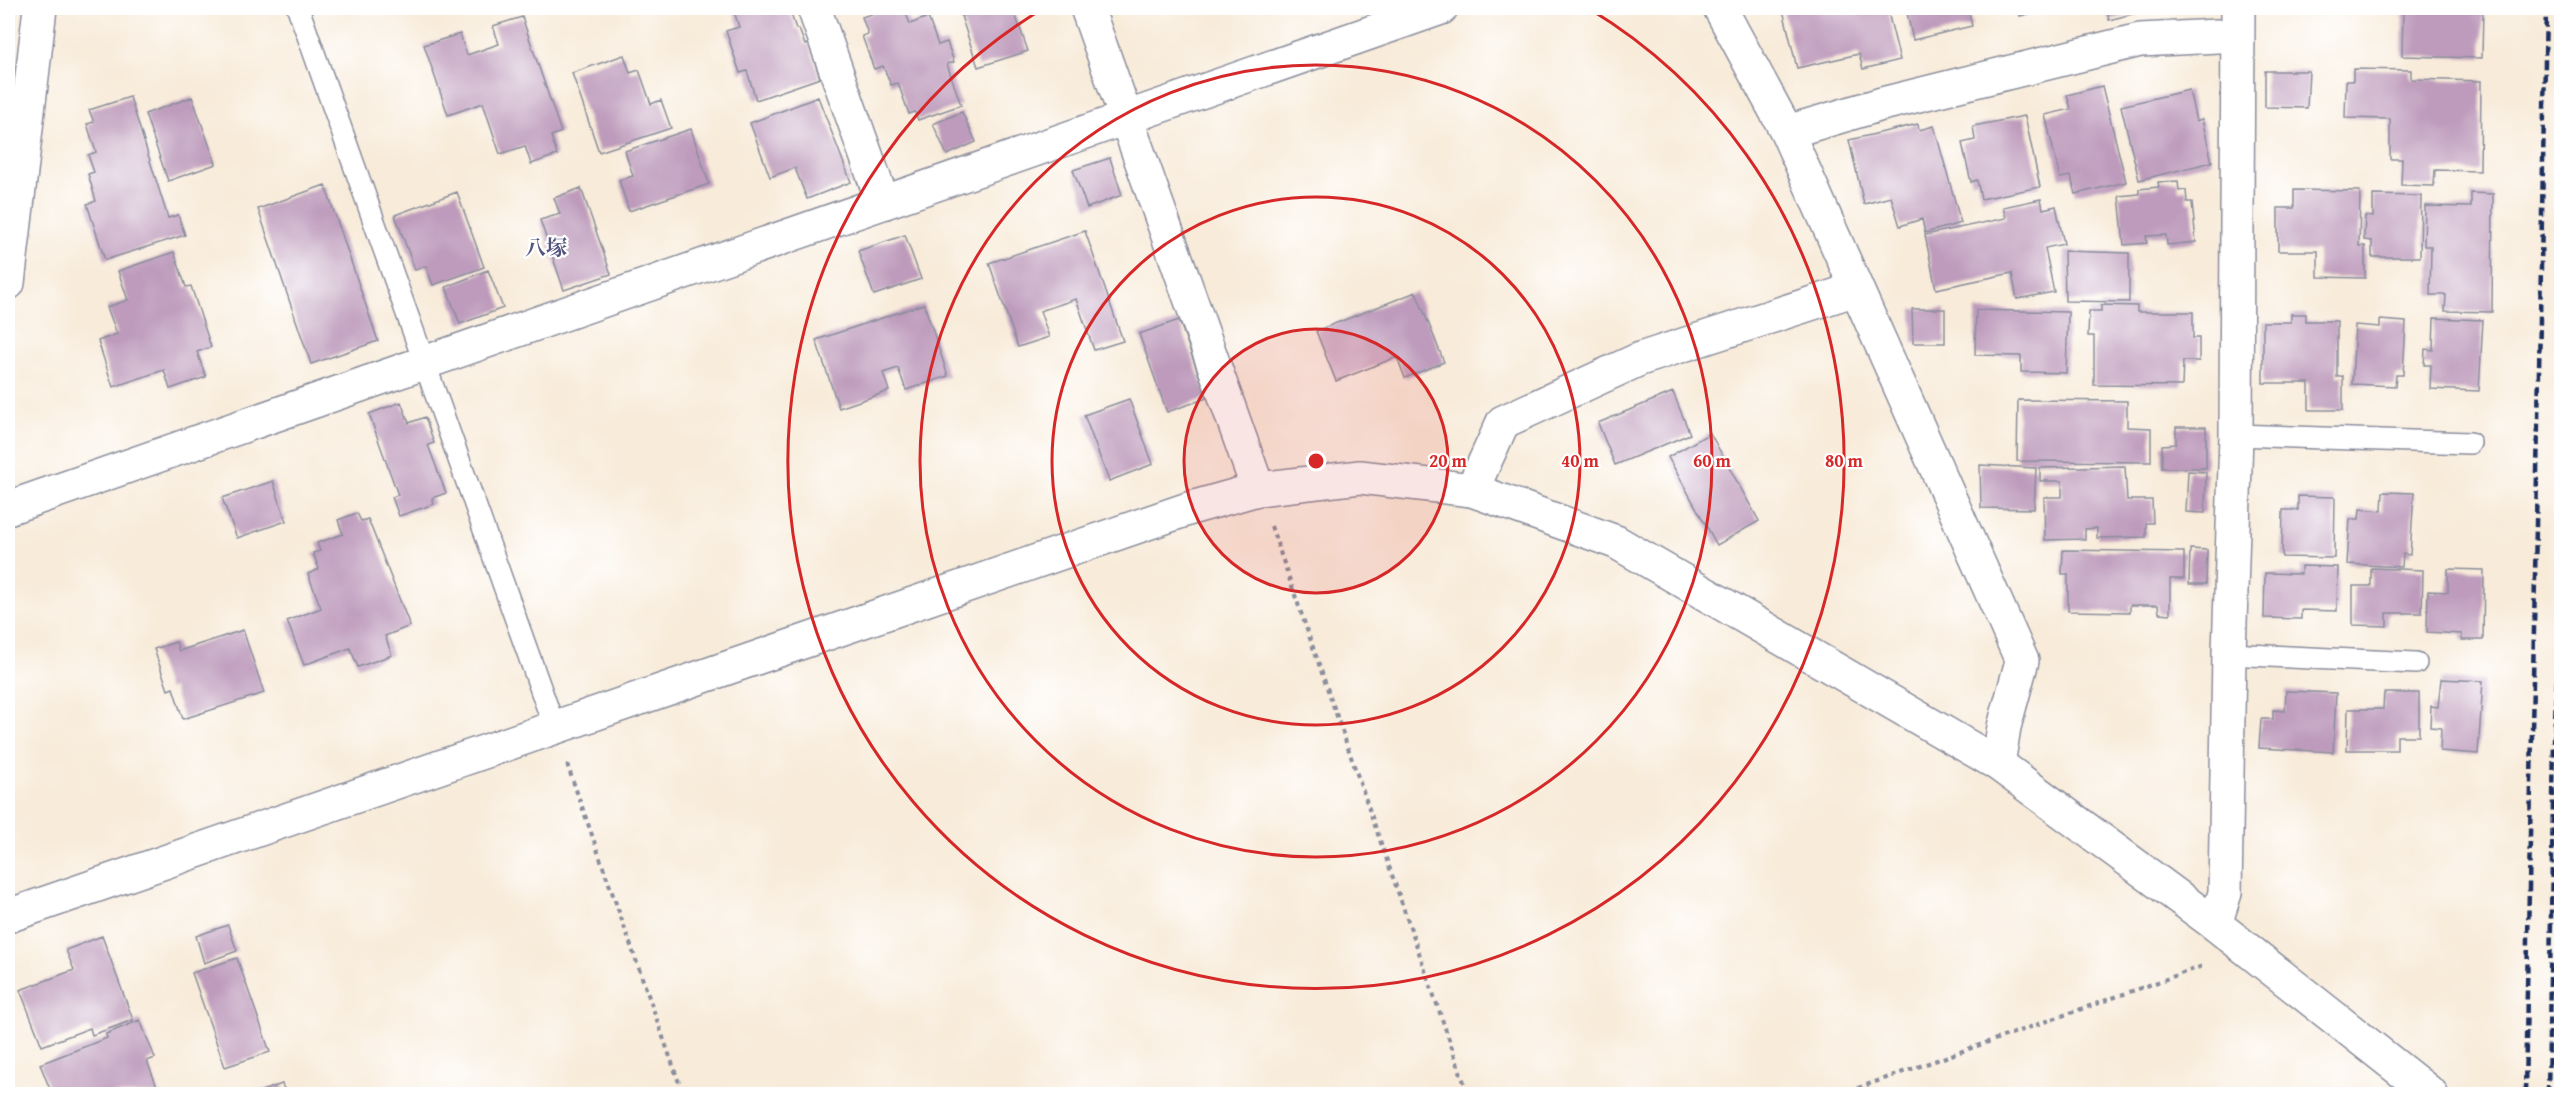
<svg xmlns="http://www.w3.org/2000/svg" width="2569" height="1102" font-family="'Gentium Book Plus','Noto Serif JP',serif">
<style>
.building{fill:#be9bbc}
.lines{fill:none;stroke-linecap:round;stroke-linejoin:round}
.lane-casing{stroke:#8a8d9c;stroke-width:24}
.street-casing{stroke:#8a8d9c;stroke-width:36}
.secondary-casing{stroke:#8a8d9c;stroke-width:36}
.path{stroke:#8a8d9c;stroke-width:4;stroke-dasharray:4.5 4.5;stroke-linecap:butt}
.lane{stroke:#fff;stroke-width:21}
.street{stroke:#fff;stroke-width:33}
.secondary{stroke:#fff;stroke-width:33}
.rail{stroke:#1b2f5e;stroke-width:4.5;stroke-dasharray:9 4.5;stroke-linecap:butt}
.ring{fill:none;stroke:#d62828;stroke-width:3}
.labels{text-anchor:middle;stroke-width:4.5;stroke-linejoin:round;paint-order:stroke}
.neighbourhood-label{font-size:21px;font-weight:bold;fill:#54557f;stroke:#fff}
.centre{fill:#d62828;stroke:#fff;stroke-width:3}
.ring-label{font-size:18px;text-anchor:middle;font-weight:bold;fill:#d62828;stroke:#fff;stroke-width:4.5;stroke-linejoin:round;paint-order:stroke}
</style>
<rect width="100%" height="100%" fill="#fff"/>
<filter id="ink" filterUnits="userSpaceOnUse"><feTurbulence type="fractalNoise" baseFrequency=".0167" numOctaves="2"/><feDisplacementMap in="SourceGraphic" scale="12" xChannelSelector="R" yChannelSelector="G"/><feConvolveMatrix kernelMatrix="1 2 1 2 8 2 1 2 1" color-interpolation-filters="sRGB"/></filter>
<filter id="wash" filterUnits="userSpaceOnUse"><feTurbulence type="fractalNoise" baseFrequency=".008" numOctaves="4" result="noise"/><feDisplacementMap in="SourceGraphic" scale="24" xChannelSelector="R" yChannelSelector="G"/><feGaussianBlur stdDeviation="1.35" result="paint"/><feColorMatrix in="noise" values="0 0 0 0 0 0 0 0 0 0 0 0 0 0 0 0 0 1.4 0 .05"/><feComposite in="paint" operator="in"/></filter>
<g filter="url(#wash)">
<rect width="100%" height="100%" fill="#f8ebd9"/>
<g id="blocks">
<path class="building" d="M733,8H789L796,29H799L805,45L809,44L820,78L756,100L747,71L740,73L726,31L739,27Z
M889,8H904L910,24L928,17L938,45L947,42L954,62L947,64L961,105L918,120L915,112L909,114L898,83L891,85L883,66L874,69L862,36L868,34L862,17Z
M987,8H1013L1028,51L978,67L961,16Z
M1795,8H1887L1900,60L1863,69L1859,54L1797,68L1783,10Z
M1906,8H1968L1972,26L1913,40Z
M2018,8H2053L2020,16Z
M2097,8H2155L2109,20L2107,12L2099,14Z
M2403,8H2483L2482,58L2402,56Z
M522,17L561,132L551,136L557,155L531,164L525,146L500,154L483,103L448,115L424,45L460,34L467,55L499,44L493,26Z
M624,55L630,73L639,70L651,104L661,100L671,128L599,152L572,73Z
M2353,69L2411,70V79L2481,81L2480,171L2435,170L2434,186L2401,185L2402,159H2390V119L2345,118L2346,81H2353Z
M2265,71H2309L2307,108L2265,107Z
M2102,86L2126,182L2075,194L2071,176L2060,178L2045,115L2071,109L2067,95Z
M2189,90L2196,121L2202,119L2212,162L2139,180L2121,106Z
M130,97L168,218L178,215L185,235L105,260L87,204L96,201L88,174L94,172L88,155L96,152L87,124L94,122L89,110Z
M192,97L216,164L168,181L145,114Z
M818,97L851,182L807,199L795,168L770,177L750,123Z
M962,112L976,142L947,155L933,124Z
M2025,116L2040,187L1981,199L1977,180L1971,182L1962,143L1975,140L1973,126Z
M1918,124L1919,130L1934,126L1961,223L1925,233L1922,219L1900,226L1891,197L1864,204L1849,140Z
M691,129L709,184L629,211L619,180L633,176L625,151Z
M1110,158L1122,195L1087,208L1073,170Z
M2178,181L2179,191L2186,190L2187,202H2192L2196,242L2167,245L2166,235L2146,236L2147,243L2124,245L2119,196L2139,194V189L2159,187L2158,182Z
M325,185L378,341L311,364L258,209Z
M581,188L611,274L564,290L540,220L560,214L554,198Z
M2294,190L2360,191L2359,246H2365V278L2318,277V251H2278V208H2294Z
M457,192L484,267L433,285L426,266L415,270L395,215Z
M2471,193L2493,194L2492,312L2445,311L2446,295H2430L2431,246H2424L2425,206L2471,207Z
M2373,195L2421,196L2420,257H2372V241L2364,240L2365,216L2373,217Z
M2041,199L2043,209L2056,206L2064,244L2045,248L2054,292L2017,299L2012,273L1936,289L1925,235L2006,218L2003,207Z
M1085,231L1123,341L1094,350L1076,299L1040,311L1049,337L1018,347L989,263Z
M905,235L921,279L874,295L858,251Z
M2064,251L2129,253V302L2065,301Z
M174,252L186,287L191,286L211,347L197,352L206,377L170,389L164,370L113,387L98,341L117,334L107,307L128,300L118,271Z
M488,270L503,308L460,324L446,287Z
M1416,292L1444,362L1405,378L1397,357L1336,381L1316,331Z
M924,304L948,376L906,390L898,368L883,373L889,391L839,408L816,340Z
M2101,305L2137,306V312H2193V338H2199V361H2183L2182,386L2094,385V336H2088L2089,311H2101Z
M1912,309H1945V343H1913Z
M1976,310L2068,312L2066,373L2021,372V356L1975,355Z
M2291,314H2306V321H2337V377L2343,376V410H2309V383H2263V322H2291Z
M2434,318L2483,320L2479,391L2430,389L2431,365H2424L2425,349L2433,350Z
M1179,320L1207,398L1167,412L1139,334Z
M2380,320L2406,322L2403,375H2396L2395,386L2352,384L2355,325L2380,327Z
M1673,392L1690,434L1615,465L1598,423Z
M1129,399L1153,464L1109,481L1084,415Z
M2018,400L2127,401V427L2151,428V462L2017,461Z
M401,402L409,423L425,417L434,443L428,445L446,493L432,498L434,504L399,516L392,497L398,495L369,414Z
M2176,427H2206V468H2162V445L2176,444Z
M1710,433L1759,521L1717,545L1668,457Z
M1980,465L2036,468L2034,509L1981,508Z
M2125,466L2127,500H2152L2153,523H2146V537L2097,538V528L2085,529V539L2045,540L2044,497H2062V481H2040V468Z
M2188,471L2206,472L2205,513L2186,512Z
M273,481L286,521L237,538L222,498Z
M2383,492L2414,493L2410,555L2403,554L2402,567L2347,564L2350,519H2359L2360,509L2382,511Z
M2298,496L2335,497L2334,558L2282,557L2283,510H2298Z
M357,513L361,521L368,519L410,626L385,636L392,655L358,667L350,648L304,665L287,621L321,608L308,574L319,569L313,553L320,551L317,543L343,534L338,520Z
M2190,549L2207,550L2206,584H2189Z
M2063,550L2184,552V579H2170V614L2159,613L2158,605H2130V612L2068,611V574H2062Z
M2301,566L2338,567L2337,611L2301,610V619L2264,618L2265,573L2301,574Z
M2371,568L2423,570L2422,613H2387V626L2353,625V586H2371Z
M2448,569L2484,570L2483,640H2462V634L2427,632L2428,591L2448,592Z
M243,630L264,693L183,719L173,688L168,690L154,649L176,642L179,651Z
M2441,679L2483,681L2478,754L2440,751L2441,728L2430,727L2431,706L2438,707Z
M2286,691L2336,693L2333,752L2259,748L2261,719H2273V710L2285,711Z
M2384,693H2419V736H2397V750H2347L2348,709H2383Z
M228,925L237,951L204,963L196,936Z
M102,936L133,1020L92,1035L90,1028L42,1046L20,990L74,970L66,950Z
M237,958L270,1052L225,1067L192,973Z
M140,1020L155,1058L147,1061L160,1094H59L57,1089L51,1092L40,1064L107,1038L106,1034Z
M282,1084L286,1094H253Z"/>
</g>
</g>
<g filter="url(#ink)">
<use href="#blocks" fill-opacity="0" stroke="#8a8d9c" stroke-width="1.5"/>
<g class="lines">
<defs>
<path id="lane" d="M298,8L555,729
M2236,435L2470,443
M2229,654L2416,663"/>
<path id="street" d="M814,8L883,203
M1087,8L1258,489
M1720,8L1787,132L2022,661L2004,727L1998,764
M1787,132L1882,104L2140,40L2237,35
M1472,490L1503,422L1640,359L1856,289
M8,508L1441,8
M2215,924L2225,893L2229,654L2236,435L2238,8"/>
<path id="secondary" d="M8,283L40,8
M8,916L1191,508L1258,489L1360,477L1472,490L1616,542L1998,764L2215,924L2431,1094"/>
</defs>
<use href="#lane" class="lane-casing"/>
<use href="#street" class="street-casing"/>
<use href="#secondary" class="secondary-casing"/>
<path class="path" d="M1271,526L1468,1094
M567,764L683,1094
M1841,1094L2203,966"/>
<use href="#lane" class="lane"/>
<use href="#street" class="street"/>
<use href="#secondary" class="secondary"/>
<path class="rail" d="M2525,1094L2546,8
M2548,1094L2554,742L2562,574"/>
</g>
</g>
<circle cx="1316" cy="461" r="132" fill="#d62828" fill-opacity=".12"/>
<g class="ring">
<circle cx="1316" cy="461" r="132"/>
<circle cx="1316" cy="461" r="264"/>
<circle cx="1316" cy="461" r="396"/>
<path d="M1588 8A528 528 0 1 1 1044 8"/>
</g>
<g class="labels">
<g class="neighbourhood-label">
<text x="546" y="255">八塚</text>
</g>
</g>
<circle cx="1316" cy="461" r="9" class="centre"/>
<g class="ring-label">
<text x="1448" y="467">20 m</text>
<text x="1580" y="467">40 m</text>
<text x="1712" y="467">60 m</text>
<text x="1844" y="467">80 m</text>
</g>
<rect width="2569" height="1102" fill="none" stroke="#fff" stroke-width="30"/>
</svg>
